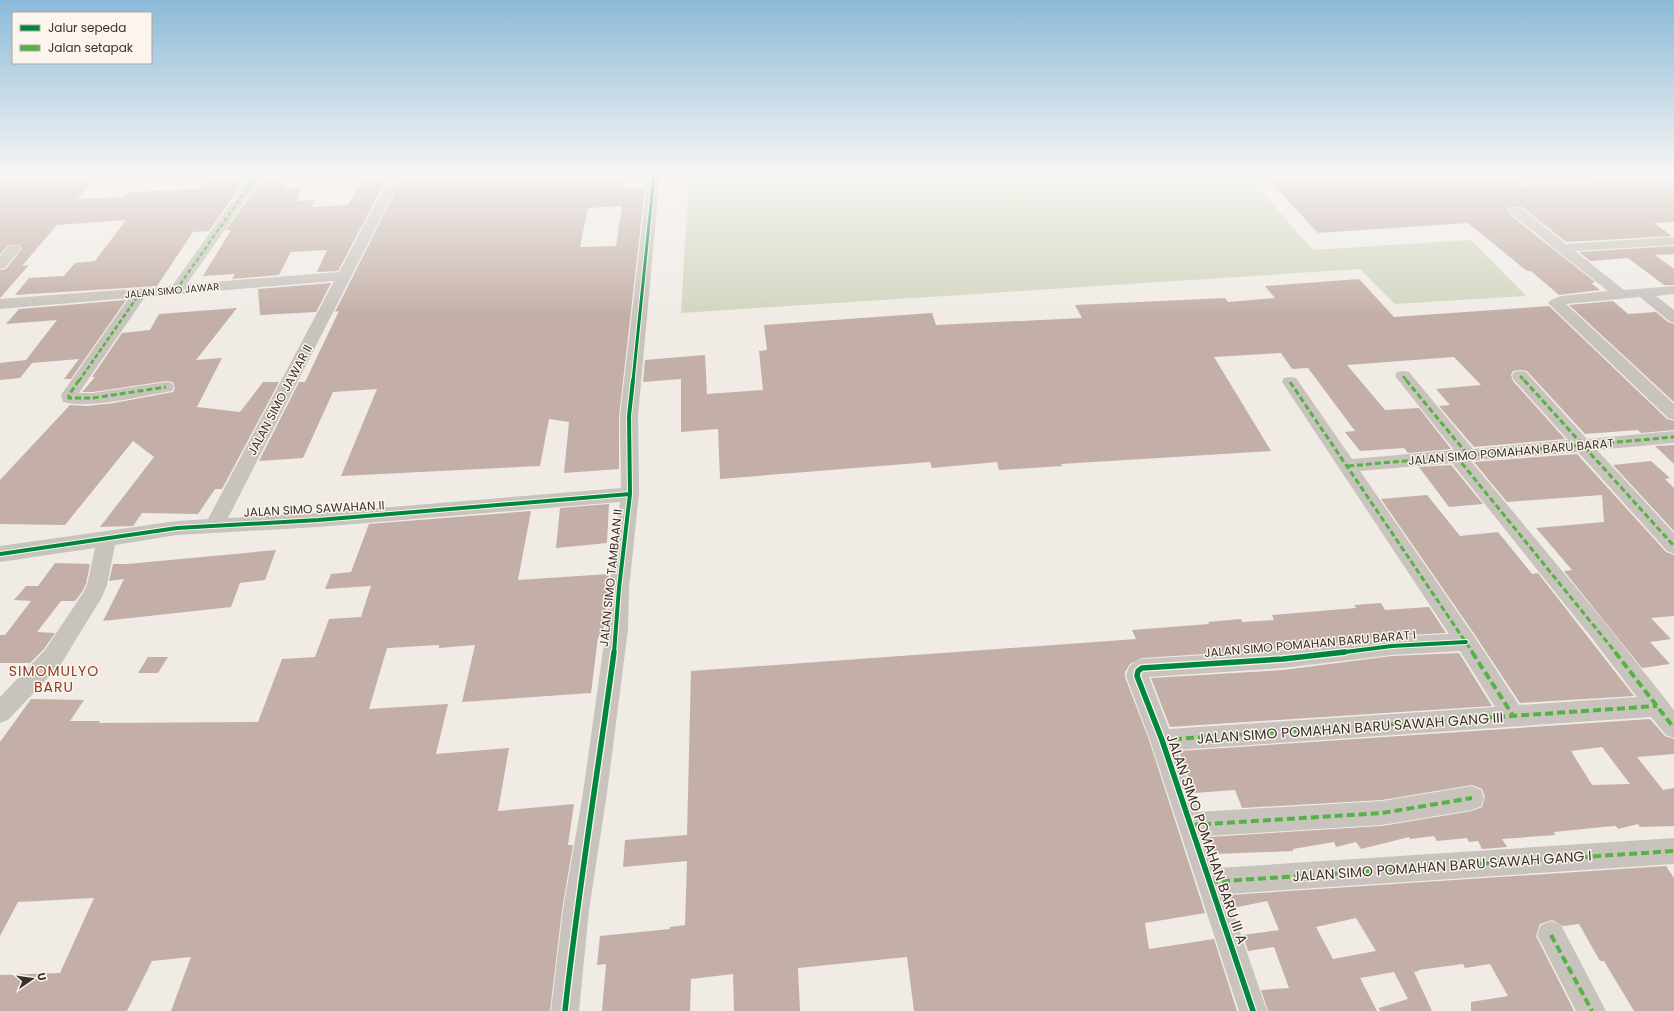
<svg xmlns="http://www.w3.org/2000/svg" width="1674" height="1011" font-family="Poppins,sans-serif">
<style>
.green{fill:#d1d6bf}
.building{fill:#c3afa7;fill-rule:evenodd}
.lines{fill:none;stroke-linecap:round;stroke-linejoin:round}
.street{fill:#c9c3be;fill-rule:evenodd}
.quiet-far2{stroke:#57b246;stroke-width:2.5;stroke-dasharray:4.5 2.5;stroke-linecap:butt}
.quiet-far1{stroke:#57b246;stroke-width:3;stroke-dasharray:6 3;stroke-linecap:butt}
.quiet{stroke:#57b246;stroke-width:4;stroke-dasharray:8 4;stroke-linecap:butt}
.cycleway-far2-casing{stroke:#fbf5ee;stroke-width:5}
.cycleway-far1-casing{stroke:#fbf5ee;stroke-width:6}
.cycleway-casing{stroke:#fbf5ee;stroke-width:8}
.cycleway-far2{stroke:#00873e;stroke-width:3}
.cycleway-far1{stroke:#00873e;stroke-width:4}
.cycleway{stroke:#00873e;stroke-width:5.5}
.labels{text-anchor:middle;stroke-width:3;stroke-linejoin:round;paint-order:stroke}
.far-street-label{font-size:10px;fill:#3b302b;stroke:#fbf5ee}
.street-label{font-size:12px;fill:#3b302b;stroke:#fbf5ee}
.quarter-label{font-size:14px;letter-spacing:1px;fill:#8c3b22;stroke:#fbf5ee}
.near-street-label{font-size:14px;fill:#3b302b;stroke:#fbf5ee}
</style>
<rect width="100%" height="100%" fill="#f0ebe5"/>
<path class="green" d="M689,175H1247L1313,250L1471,240L1526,296L1395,304L1360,269L681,313Z"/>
<path class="building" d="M0,175H100L77,199L123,197L128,192L200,189L202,186H208L217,175H246L243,179H246L209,231L193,232L157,286L15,295L29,278L64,276L75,263L95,261L126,220L57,225L22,266L29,265L0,298V270L6,269L22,249L19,245H9L0,254Z
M365,175H389L338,271L317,272L327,250L291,252L279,275L232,279L235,274L203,276L231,230H226L263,178L290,176L284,188L303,187L296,201L315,200L311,207L348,205Z
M404,175H440V179L498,177V175H625L623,189L645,188L619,416V469L564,473L569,422L549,419L540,466L341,476L377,389L333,392L303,458L259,461L299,382H305L339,311L335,312ZM622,206L616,246L580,247L588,208Z
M1264,175H1520V187L1674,177V222L1654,223L1672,236L1566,242L1522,207H1511L1508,210L1510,215L1595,282L1591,283L1600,290L1559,295L1531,271H1527L1468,223L1318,233Z
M1674,246V254L1655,255L1674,269V285H1664L1628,258L1590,261L1579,252Z
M1359,279L1394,317L1549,306L1667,419L1674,421V430L1641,433L1638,430L1585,434L1527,371L1520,370L1513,371L1511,375L1513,381L1565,439L1474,447L1439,406L1450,405L1436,389L1481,385L1454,357L1347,365L1385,410L1419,408L1451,449L1408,453L1404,448L1360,451L1345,432L1355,431L1308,368L1292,369L1281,353L1214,357L1271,451L1061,464L1062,466L999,470L997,462L932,468L930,462L720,479L718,429L681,432V379L643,382L645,360L705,355L707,394L763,390L759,351L767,350L764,325L932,313L936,325L1082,318L1075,305L1225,298L1228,302L1275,298L1265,286Z
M331,283L316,312L260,315L258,289Z
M126,300L71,379H64L79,359L32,363L20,378L0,380V363L26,360L57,320L6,324L19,309Z
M1613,301L1628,314L1656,312L1668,322L1674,324V402L1569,305Z
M237,308L196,360L222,358L197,407L240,412L263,382H279L222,489H215L198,514L142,513L133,526L100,527L154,457L133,441L65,525L0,524V480L70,405L87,406L114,403L173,392L175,388L173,382L166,381L93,392H82L95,377H92L122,333L150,330L159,314Z
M1674,445V464L1655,446Z
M1577,454L1666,552L1674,555V616L1651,618L1671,639L1650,642L1670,664L1642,668L1564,571L1572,570L1536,528L1604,522L1602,495L1507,502L1474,462Z
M1651,461L1670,478L1665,479L1674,488V531L1613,465Z
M1451,465L1483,504L1449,507L1419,467Z
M1427,495L1460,536L1498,532L1532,574L1538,573L1634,696L1520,703L1475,635L1381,499Z
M609,504L607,543L556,548L560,508Z
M531,511L518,580L609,574L603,636L598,637L591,693L462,702L475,645L439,648V645L387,648L369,709L448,704L436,754L509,748L498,811L574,804L568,845H573L562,910L550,1011H171L191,957L152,961L127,1011H0V975L60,973L94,898L18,902L0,936V742L31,699L84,700L70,721H100L99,723L258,722L282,659L315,657L329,619L361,617L371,586L325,589L331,574L351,572L369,524Z
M276,550L265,580L240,583L231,607L103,621L124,579L109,581L113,564H127Z
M55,563L90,564L86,584L82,592L75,601H61L37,632L55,633L44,649L30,663H0V635H5L31,601L14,600L26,586H38Z
M1381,603L1385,610L1429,607L1446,633L1392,636L1283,649L1142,658L1130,664L1125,672V677L1149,740L1205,913L1145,923L1149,949L1214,939L1237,1011H914L907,957L798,968L800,1011H734L733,974L691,979L690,1011H602L606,964L597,965L600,936L670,929V927L685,925L687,861L623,867L625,840L687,835L691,671L1136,639L1132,630L1209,624L1208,622L1241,619L1242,622L1274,620L1272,615L1356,608L1354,605Z
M1459,653L1492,706L1170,727L1151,678L1283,670L1392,656Z
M148,657H168L158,673H138Z
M1650,719L1665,736L1674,739V754L1637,757L1663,790L1674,788V826L1640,827L1638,824L1618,829L1616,826L1603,827L1554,832L1555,835L1502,839L1507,847L1482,849L1478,841L1469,842L1467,838L1437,841L1434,836L1410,839L1409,837L1361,849L1356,842L1336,847L1334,842L1293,849V851L1215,854L1209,837L1382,826L1472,811L1482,807L1485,797L1482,789L1472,785L1382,800L1242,808L1235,790L1194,793L1179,751ZM1602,747L1630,784L1592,785L1571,751Z
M1666,866L1674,878V1011H1634L1604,961H1600L1579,924L1563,926L1552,920L1540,924L1536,936L1574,1011H1471V1002L1508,996L1490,964L1465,968L1463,964L1418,970L1419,971L1414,972L1432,1011H1380L1379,1008L1408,999L1394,972L1360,978L1377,1011H1268L1261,990L1289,988L1274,947L1248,951L1243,935L1279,930L1267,901L1233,908L1229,895ZM1356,918L1376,951L1333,959L1316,927Z"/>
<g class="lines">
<path class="street" d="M251,175H263L187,284L339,272L391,175H403L228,518L318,513L621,488L620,416L648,175H660L638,416L639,494L629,588L628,629L607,793L589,910L579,1011H551L563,910L583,793L606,629L609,588L620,502L318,527L177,535L115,545L107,585L102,597L61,664L8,720L0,723V697L45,650L83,593L87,585L95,548L0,562V546L177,521L208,519L334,281L145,297L79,393H93L166,382L172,383L174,387L172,391L166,392C138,397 90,409 63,402L61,395L129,298L0,309V299L172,286Z
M1516,207L1521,208L1566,244L1674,237V245L1575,251L1624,290L1674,286V294L1656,296L1674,310V323L1669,321L1640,297L1566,304L1674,404V420L1668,418L1551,306L1548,303L1551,300L1561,296L1608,291L1511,214L1509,211L1511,208Z
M14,245L19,246L21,249L5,268L0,269V256L9,246Z
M1403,371L1409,372L1473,449L1568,440L1514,380L1512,376L1514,372L1520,371L1526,372L1587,439L1674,431V443L1597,450L1674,533V554L1667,551L1578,452L1471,461L1607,625L1674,710V738L1666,735L1651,717L1177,750L1199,812L1382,801L1472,786L1481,790L1484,798L1481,806L1472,810L1382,825L1207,836L1218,868L1674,838V864L1227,894L1267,1011H1239L1150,740L1126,676C1128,666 1132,662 1142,659L1283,650L1392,637L1449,634L1282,382L1284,378L1290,377L1296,378L1352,459L1454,450L1395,376L1397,372ZM1452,463L1591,637L1637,697L1519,705L1474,636L1360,471ZM1460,651L1495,707L1169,729L1149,677L1283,668L1392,655Z
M1551,921L1561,925L1606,1011H1576L1537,935L1541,925Z"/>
<path class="quiet-far2" d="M176,290L257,175
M1403,376L1407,381
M1520,376L1525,381
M79,381L140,293"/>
<path class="quiet-far1" d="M79,380L69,395V398H93L166,387
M1406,380L1468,455
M1524,380L1674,546
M1290,382L1473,653
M1456,456L1616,653
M1348,466L1674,437"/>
<path class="quiet" d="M1472,652L1514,717
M1615,652L1674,728
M1162,740L1657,706
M1191,825L1382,813L1472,798
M1210,882L1674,851
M1551,935L1592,1011"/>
<defs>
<path id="cycleway-far2" d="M633,381L654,175"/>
<path id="cycleway-far1" d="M0,554L177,528L318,520L630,494
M614,653L619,588L630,494L629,416L633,380
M1337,653L1392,646L1466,642"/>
<path id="cycleway" d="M565,1011C578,891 598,772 614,652
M1253,1011L1162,740L1137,676L1138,671L1142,668L1283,659L1345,652"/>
</defs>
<use href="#cycleway-far2" class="cycleway-far2-casing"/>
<use href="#cycleway-far1" class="cycleway-far1-casing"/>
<use href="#cycleway" class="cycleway-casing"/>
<use href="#cycleway-far2" class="cycleway-far2"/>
<use href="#cycleway-far1" class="cycleway-far1"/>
<use href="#cycleway" class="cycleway"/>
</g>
<linearGradient id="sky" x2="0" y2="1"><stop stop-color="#8bbad8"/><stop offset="0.55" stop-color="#f8f6f3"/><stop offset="1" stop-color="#f8f6f3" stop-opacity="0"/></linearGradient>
<rect width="1674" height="316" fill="url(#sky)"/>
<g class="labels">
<g class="far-street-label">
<text transform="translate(172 290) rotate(-5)" y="4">JALAN SIMO JAWAR</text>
</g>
<g class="street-label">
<text transform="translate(280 400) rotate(-62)" y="4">JALAN SIMO JAWAR II</text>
<text transform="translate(1511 452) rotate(-5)" y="4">JALAN SIMO POMAHAN BARU BARAT</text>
<text transform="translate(314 509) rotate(-3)" y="4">JALAN SIMO SAWAHAN II</text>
<text transform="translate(611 578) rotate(-84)" y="4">JALAN SIMO TAMBAAN II</text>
<text transform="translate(1310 644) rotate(-5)" y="4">JALAN SIMO POMAHAN BARU BARAT I</text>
</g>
<g class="quarter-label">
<text x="54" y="676">SIMOMULYO<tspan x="54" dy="16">BARU</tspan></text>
</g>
<g class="near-street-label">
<text transform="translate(1350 728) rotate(-4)" y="5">JALAN SIMO POMAHAN BARU SAWAH GANG III</text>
<text transform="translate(1207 839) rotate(71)" y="5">JALAN SIMO POMAHAN BARU III A</text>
<text transform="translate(1442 866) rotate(-4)" y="5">JALAN SIMO POMAHAN BARU SAWAH GANG I</text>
</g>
</g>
<rect x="12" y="12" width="140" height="52" fill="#fbf5ee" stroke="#aea6a0"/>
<rect x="20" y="25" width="20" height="6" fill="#00873e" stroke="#aea6a0"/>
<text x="48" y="32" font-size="12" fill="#3b302b">Jalur sepeda</text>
<rect x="20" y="45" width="20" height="6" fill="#57b246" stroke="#aea6a0"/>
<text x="48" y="52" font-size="12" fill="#3b302b">Jalan setapak</text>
<g transform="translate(32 979) rotate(77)" stroke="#fbf5ee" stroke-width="3" paint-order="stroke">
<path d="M0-3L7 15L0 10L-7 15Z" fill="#3b302b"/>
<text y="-6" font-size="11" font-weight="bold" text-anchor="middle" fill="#3b302b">U</text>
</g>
</svg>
